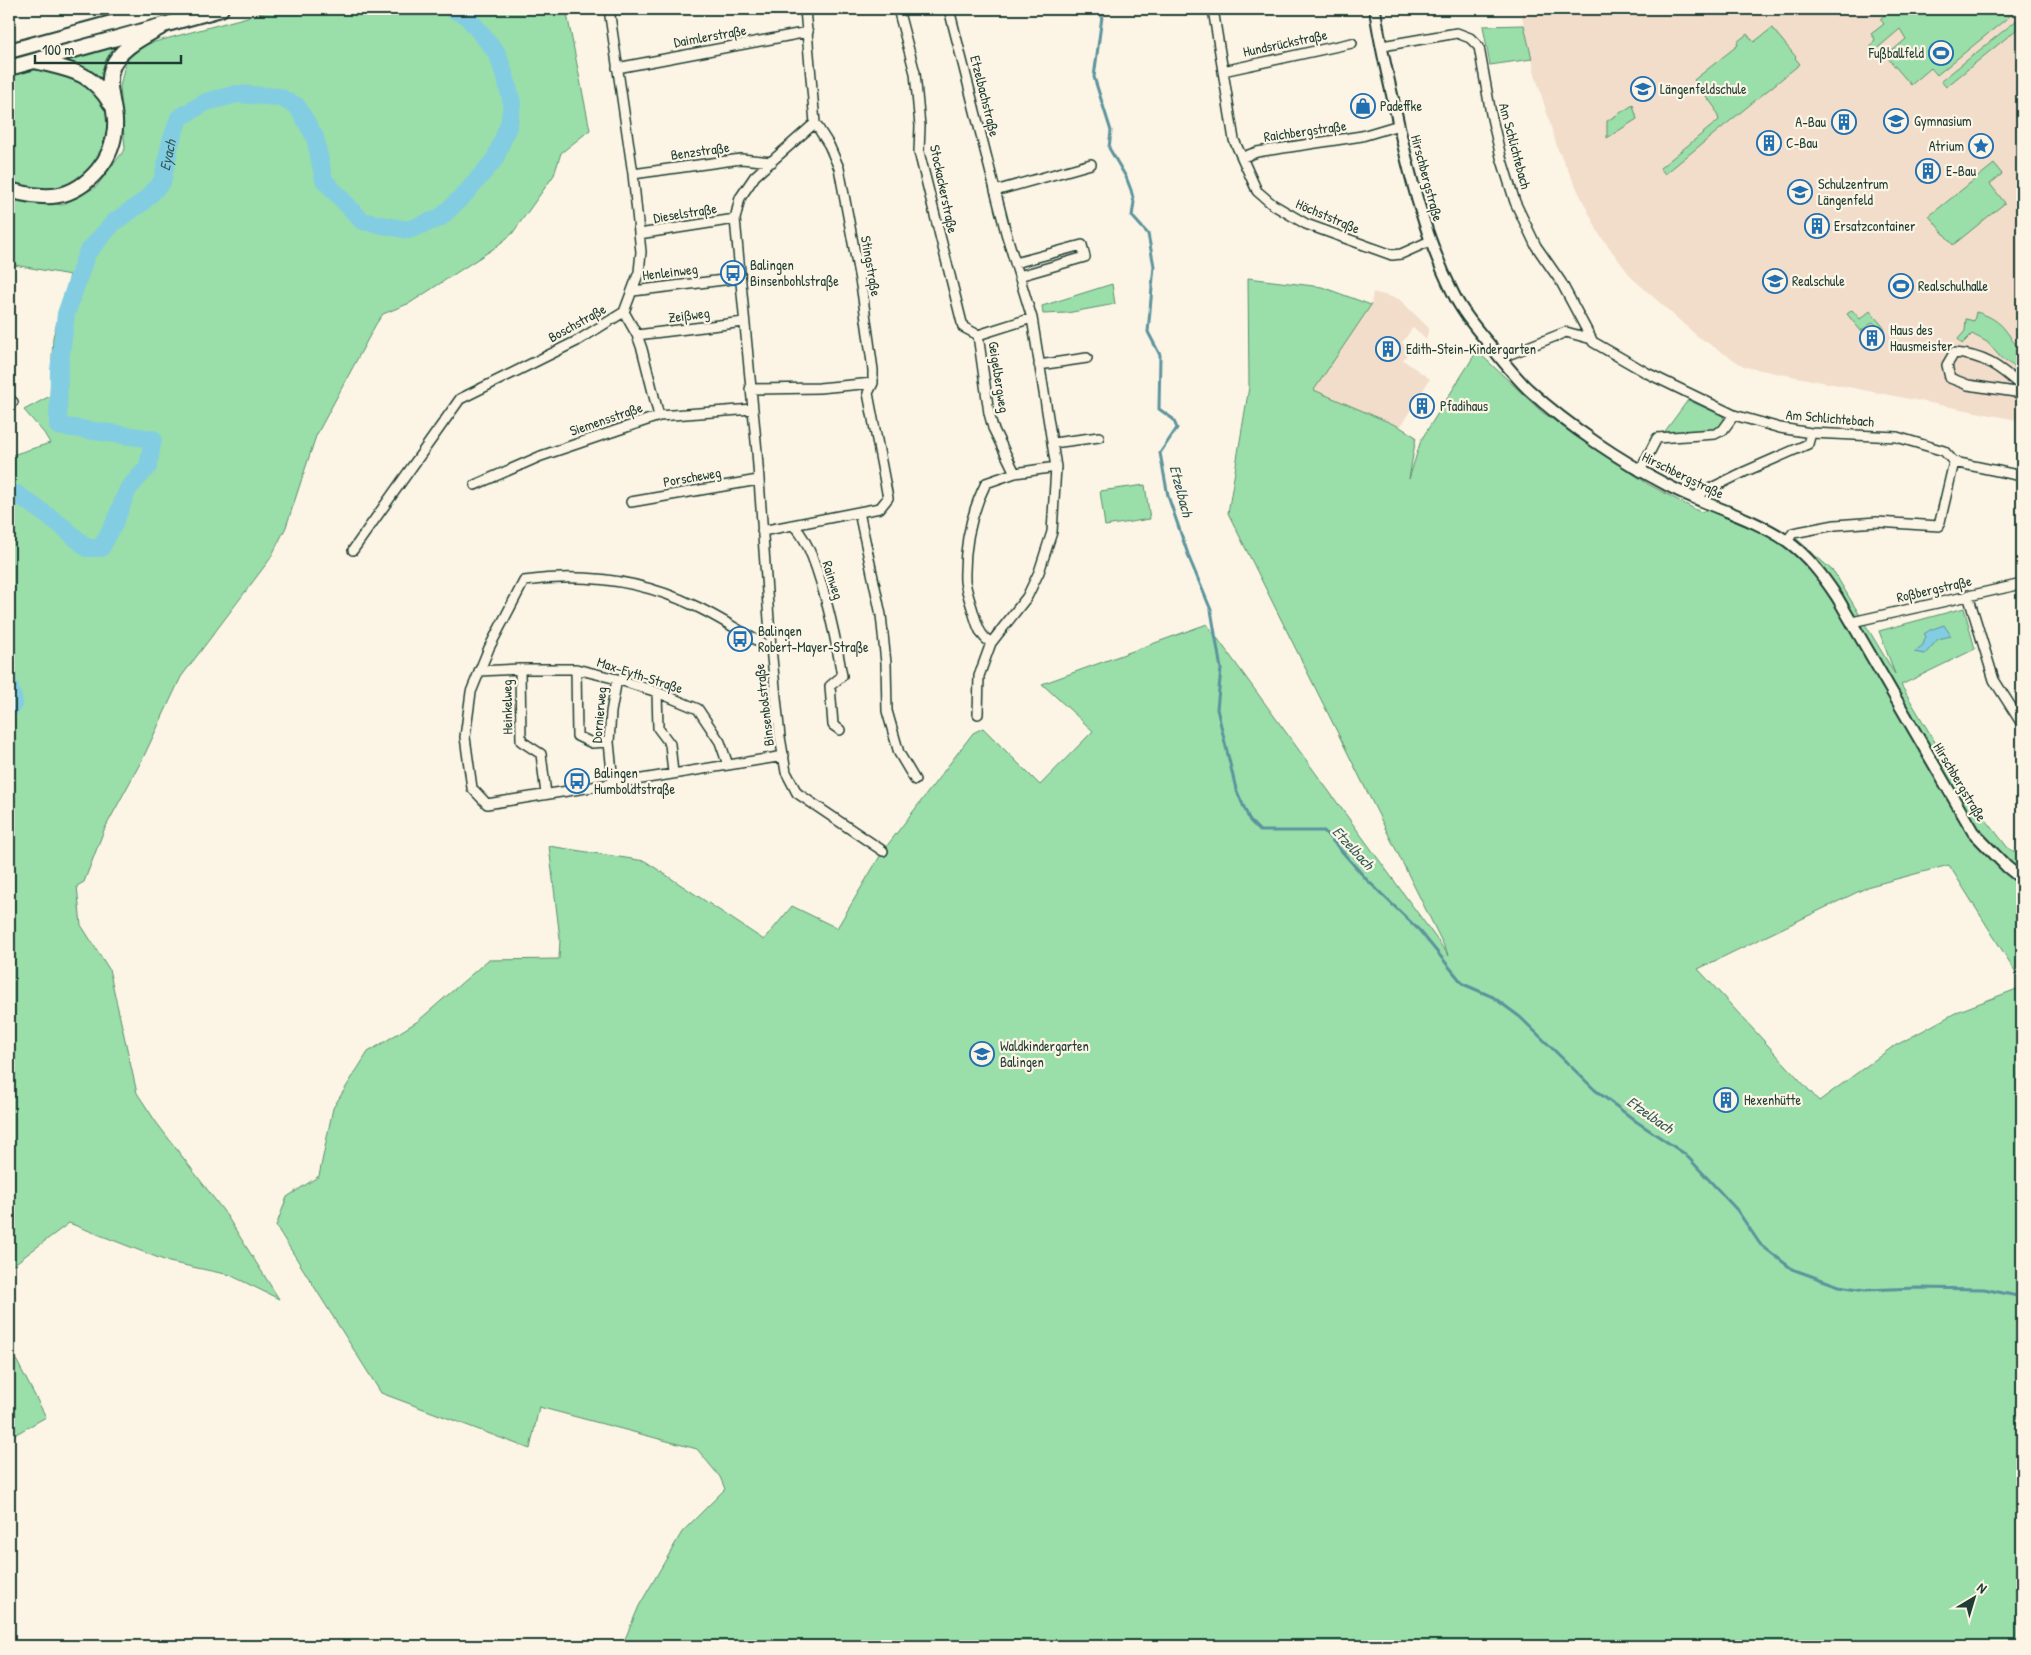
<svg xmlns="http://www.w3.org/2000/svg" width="2031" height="1655" font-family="'Patrick Hand',sans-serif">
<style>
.built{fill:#f2ddcb}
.green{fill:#9adea9;stroke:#5c8e6e}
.water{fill:#83cde3;stroke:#5b939d}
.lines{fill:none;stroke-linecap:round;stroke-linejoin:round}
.stream{stroke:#5b939d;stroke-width:3}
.river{stroke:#83cde3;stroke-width:18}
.minor-casing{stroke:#1f3d34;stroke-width:12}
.tertiary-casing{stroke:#1f3d34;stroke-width:14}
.trunk-casing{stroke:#1f3d34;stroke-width:18}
.minor{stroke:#fcf5e5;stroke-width:9}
.tertiary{stroke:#fcf5e5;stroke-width:10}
.trunk{stroke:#fcf5e5;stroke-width:14}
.labels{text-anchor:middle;stroke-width:4.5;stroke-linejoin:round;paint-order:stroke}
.street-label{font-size:14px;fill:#1f3d34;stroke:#fcf5e5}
.poi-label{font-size:14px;fill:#1f3d34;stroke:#fcf5e5;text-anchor:start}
.water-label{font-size:15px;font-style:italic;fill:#335a57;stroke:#fcf5e5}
</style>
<rect width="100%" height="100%" fill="#fcf5e5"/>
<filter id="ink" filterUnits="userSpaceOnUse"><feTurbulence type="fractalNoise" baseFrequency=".02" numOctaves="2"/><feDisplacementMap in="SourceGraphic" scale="10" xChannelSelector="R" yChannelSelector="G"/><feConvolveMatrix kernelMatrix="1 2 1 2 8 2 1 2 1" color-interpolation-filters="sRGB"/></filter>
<g filter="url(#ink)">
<path class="built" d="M1520,9H2022V421L1745,367L1697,336L1632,278L1599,234L1558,150L1534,71L1531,52Z
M1373,292L1399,299L1429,328L1426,339L1413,327L1402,343L1410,349L1403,360L1430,379L1400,427L1314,390L1371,305Z"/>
<path class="green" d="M277,9H566L590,130L561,153L554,175L512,234L493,249L410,303L383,314L376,324L316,436L286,527L270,559L181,677L143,758L104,830L84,882L77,886L81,925L109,969L137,1093L156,1122L225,1213L279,1299L230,1275L169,1262L69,1223L9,1268V456L50,443L44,433L24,410L50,396L53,337L70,275L9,264V194L62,205L96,187L125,149L120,87L126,59L147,44Z
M1892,9H2015L2016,11L1937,75L1931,68L1911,85L1886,56L1906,39L1900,29L1873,52L1869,50L1875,39L1871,34L1884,24L1880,19Z
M2022,16V25L1946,87L1941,81Z
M1524,25L1532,59L1490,65L1483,26Z
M1772,28L1796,57L1795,58L1800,64L1665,174L1660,168L1719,120L1715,108L1694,80L1738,45L1737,42L1747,34L1754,42Z
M126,44L105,87L57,63Z
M36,69L71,75L86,83L108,108L110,127L107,149L79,184L51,192L9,186V76Z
M1633,105L1637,119L1607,138V121Z
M1994,164L2002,174L1990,184L2005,203L1953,245L1929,216Z
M1248,278L1322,287L1371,305L1314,390L1400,427L1416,437L1409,479L1421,440L1477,351L1542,412L1648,484L1700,512L1724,506L1798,540L1834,572L1895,674L1879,631L1964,608L1975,649L1901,685L1966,794L2008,848L2022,856V982L1949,865L1870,886L1698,969L1819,1101L1891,1048L1959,1011L2022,987V1646H622L639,1606L682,1532L725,1489L720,1477L697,1449L539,1407L530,1449L381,1393L276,1226L287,1197L319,1176L333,1108L368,1052L418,1021L488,960L559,959L560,939L549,846L645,861L764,940L792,906L837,928L883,851L973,733L983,728L1040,785L1093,731L1042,684L1207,624L1449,956L1228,513L1249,387Z
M1112,284L1115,304L1067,313L1043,314L1042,306Z
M1852,310L1860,319L1870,311L1885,329L1881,332L1873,322L1861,331L1847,314Z
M1976,312C1988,315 1999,321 2006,331C2013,339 2011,343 2022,347V371L2002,359L1987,342L1972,334L1962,344L1958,339L1965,331L1966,319L1974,321Z
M1688,400L1723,416L1725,422L1720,428L1715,431L1663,434Z
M1145,485L1150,519L1105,526L1100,491Z
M9,1346L46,1417L9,1438Z"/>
<path class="water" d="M1944,625L1951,636L1938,639L1925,654L1914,652L1923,645L1926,636L1924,634L1930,630Z"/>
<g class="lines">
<path class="stream" d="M1103,9L1094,77L1111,131L1109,148L1126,177L1131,190L1134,202L1132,216L1148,234L1154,266L1148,332L1160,355L1159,409L1173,419L1177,428L1160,453L1168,496L1190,560L1211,610L1221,669L1217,709L1236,789L1250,821L1260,831H1324L1367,880L1420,931L1463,984L1493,997L1520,1017L1595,1090L1637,1122L1685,1154L1737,1210L1760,1244L1792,1269L1839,1286L1865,1290L1917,1288L1984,1289L2022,1297"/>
<g class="river">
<path id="s1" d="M9,495L17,494L62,526L87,548H101L114,524L128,489L148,467L153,439L58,426L59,370L66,314L87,253L114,222L143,202L162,182L171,141L179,118L206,102L237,94L279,97L297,106L315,137L324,180L362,221L408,230L440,218L465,194L495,159L509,124L512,103L506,79L497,53L466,15L452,9"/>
<path d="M9,685L14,702L9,710"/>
</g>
<defs>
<path id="minor" d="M805,9L815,123L829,145L839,168L862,291L873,370V383L868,393L888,498L880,508L859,512L881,615L886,663L887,711L899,753L915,780
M898,9L915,73L920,126L919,152L963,327L978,335
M949,9L1006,233L1032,318L1056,467L1052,532L1039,572L1027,597L991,643C979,635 977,624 973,611C970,601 966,590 965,581C964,548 971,513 986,483L1015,473L993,428L989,413L978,335L1032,318
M1213,9L1234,140L1257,191L1272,204L1306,224L1392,255L1401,254L1430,241
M1382,46L1457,33L1470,38L1479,47L1491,114L1501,157L1515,202L1536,246L1561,282L1593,342L1647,373L1734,415L1780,428L1811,433L1897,437L1944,451L1954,462L2022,476
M617,68L808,32
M1223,71L1352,43
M815,123L755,176L740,198L735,219L757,452L771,648L780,737L786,772L797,793L883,851
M1243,157L1257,152L1362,136L1399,125
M633,174L741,159L772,162
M995,191L1091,164
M639,234L735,219
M1015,263L1082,245L1085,257L1019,276
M633,291L740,278
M624,312L637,335L642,349L659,416
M637,335L744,322
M1500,358L1566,332L1588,338
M1039,365L1087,358
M2022,387C2000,367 1984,355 1954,353L1947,365L1950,378L1968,385L2022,393
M750,389L819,388L873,383
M9,399L13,402
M1053,443L1099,437
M1640,471L1657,438L1715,434L1723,430L1734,415
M1015,473L1056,467
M475,485L541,456L659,416L753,409
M1693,497L1744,472L1808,444L1811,433
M631,502L758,480
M792,525C817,541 837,645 842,676L830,686L833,725L840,730
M762,531L859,512
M1787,541L1793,533L1835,525L1877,522L1939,526L1954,462
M353,550L460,399L577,341L624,312L639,272L641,252L633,174L609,9
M1968,595L1994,680L2022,724
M1852,622L2022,584
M771,648C745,635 721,618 695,606C641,580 583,573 524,581L489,648L471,692L465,737L472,788L487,804L784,756
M520,669L521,741L541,754L546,794
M576,669L577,736L592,743L609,742
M479,671L520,669H576L617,679L657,692L698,709L720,742L728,765
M657,692L658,728L670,744L673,773
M978,714L979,676L991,643
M613,783L609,742L611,712L617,679"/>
<path id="tertiary" d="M1375,9C1380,47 1390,84 1398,122C1411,181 1426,239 1453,293C1462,312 1476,329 1490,345C1502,360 1515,377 1529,390C1568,426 1621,461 1667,485C1706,506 1750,516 1787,541C1808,556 1823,576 1837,597L1973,832L2007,867L2022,879"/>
<path id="trunk" d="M9,51L163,9
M35,61C69,70 90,70 111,104
M9,68L221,9
M9,190C45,200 72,201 98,170C108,158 114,144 115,128C117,108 105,88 112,68C119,48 144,37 161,27"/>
</defs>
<use href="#minor" class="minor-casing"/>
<use href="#tertiary" class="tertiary-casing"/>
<use href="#trunk" class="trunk-casing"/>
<use href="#minor" class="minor"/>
<use href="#tertiary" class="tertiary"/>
<use href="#trunk" class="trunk"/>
</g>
</g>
<defs>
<symbol id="stadium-ring" viewBox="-11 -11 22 22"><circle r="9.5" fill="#fcf5e5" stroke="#1f6fb2" stroke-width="1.5"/><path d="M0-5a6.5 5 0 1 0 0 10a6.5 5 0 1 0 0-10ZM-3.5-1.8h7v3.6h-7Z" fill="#1f6fb2"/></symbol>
<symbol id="school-ring" viewBox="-11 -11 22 22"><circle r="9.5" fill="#fcf5e5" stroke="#1f6fb2" stroke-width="1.5"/><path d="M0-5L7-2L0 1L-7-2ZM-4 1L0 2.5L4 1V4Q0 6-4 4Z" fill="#1f6fb2"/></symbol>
<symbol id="shop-ring" viewBox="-11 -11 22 22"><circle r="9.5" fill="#fcf5e5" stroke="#1f6fb2" stroke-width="1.5"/><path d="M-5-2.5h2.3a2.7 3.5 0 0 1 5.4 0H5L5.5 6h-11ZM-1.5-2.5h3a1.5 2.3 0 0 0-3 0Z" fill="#1f6fb2"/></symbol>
<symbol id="building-ring" viewBox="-11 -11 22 22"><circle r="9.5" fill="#fcf5e5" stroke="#1f6fb2" stroke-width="1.5"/><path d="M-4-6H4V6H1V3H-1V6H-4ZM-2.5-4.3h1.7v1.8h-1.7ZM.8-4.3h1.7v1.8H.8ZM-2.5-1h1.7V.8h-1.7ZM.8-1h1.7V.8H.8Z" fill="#1f6fb2"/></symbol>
<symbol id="sight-ring" viewBox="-11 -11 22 22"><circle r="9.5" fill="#fcf5e5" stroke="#1f6fb2" stroke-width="1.5"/><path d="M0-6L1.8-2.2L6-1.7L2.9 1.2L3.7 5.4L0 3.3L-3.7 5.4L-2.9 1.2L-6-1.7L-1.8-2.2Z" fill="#1f6fb2"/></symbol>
<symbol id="bus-ring" viewBox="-11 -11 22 22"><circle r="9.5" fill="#fcf5e5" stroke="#1f6fb2" stroke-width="1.5"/><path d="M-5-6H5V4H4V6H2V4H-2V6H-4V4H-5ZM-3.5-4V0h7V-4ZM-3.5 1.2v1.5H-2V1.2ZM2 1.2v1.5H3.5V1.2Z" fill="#1f6fb2"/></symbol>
</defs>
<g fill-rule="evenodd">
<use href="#stadium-ring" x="1927" y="39" width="28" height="28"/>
<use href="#school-ring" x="1629" y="75" width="28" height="28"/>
<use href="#shop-ring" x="1349" y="92" width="28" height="28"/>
<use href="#school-ring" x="1882" y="107" width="28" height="28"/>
<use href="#building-ring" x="1830" y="108" width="28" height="28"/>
<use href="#building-ring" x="1755" y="129" width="28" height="28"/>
<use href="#sight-ring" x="1967" y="132" width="28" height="28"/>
<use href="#building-ring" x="1914" y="157" width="28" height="28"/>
<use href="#school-ring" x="1786" y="178" width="28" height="28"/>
<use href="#building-ring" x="1803" y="212" width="28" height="28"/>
<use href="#bus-ring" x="719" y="259" width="28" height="28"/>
<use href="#school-ring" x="1761" y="267" width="28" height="28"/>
<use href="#stadium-ring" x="1887" y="272" width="28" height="28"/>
<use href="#building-ring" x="1858" y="324" width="28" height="28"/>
<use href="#building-ring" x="1374" y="335" width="28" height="28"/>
<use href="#building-ring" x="1408" y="392" width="28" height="28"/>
<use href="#bus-ring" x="726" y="625" width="28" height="28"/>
<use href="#bus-ring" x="563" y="767" width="28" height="28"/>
<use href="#school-ring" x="968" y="1040" width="28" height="28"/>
<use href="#building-ring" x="1712" y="1086" width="28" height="28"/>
</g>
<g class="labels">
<g class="street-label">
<text transform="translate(710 36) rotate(-10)" y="5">Daimlerstraße</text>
<text transform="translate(1285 43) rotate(-12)" y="5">Hundsrückstraße</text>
<text transform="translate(985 96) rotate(76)" y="5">Etzelbachstraße</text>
<text transform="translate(1305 131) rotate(-8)" y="5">Raichbergstraße</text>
<text transform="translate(1515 146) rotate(75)" y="5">Am Schlichtebach</text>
<text transform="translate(700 151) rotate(-8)" y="5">Benzstraße</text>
<text transform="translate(1427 178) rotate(75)" y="5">Hirschbergstraße</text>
<text transform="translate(944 189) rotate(78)" y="5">Stockackerstraße</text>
<text transform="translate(685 213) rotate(-9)" y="5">Dieselstraße</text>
<text transform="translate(1328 216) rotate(23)" y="5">Höchststraße</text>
<text transform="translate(871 266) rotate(80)" y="5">Stingstraße</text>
<text transform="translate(670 272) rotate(-7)" y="5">Henleinweg</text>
<text transform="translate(689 315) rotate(-7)" y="5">Zeißweg</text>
<text transform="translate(577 323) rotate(-29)" y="5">Boschstraße</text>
<text transform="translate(999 377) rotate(81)" y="5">Geigelbergweg</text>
<text transform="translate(1830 418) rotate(5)" y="5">Am Schlichtebach</text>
<text transform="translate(606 419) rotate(-19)" y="5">Siemensstraße</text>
<text transform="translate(1683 475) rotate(26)" y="5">Hirschbergstraße</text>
<text transform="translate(692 477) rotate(-10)" y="5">Porscheweg</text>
<text transform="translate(833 580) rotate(72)" y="5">Rainweg</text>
<text transform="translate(1934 589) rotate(-13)" y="5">Roßbergstraße</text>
<text transform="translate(640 675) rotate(18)" y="5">Max-Eyth-Straße</text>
<text transform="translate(764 705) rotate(-97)" y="5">Binsenbolstraße</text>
<text transform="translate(507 707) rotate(-91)" y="5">Heinkelweg</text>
<text transform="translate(599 715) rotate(-85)" y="5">Dornierweg</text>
<text transform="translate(1960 782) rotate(59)" y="5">Hirschbergstraße</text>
</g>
<g class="poi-label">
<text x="1924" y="58" text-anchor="end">Fußballfeld</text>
<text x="1660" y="94">Längenfeldschule</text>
<text x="1380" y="111">Padeffke</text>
<text x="1914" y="126">Gymnasium</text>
<text x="1826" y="127" text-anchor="end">A-Bau</text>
<text x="1786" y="148">C-Bau</text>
<text x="1964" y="151" text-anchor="end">Atrium</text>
<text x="1946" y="176">E-Bau</text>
<text x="1818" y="189">Schulzentrum<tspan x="1818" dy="16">Längenfeld</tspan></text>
<text x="1834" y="231">Ersatzcontainer</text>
<text x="750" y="270">Balingen<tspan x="750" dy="16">Binsenbohlstraße</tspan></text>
<text x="1792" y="286">Realschule</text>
<text x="1918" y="291">Realschulhalle</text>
<text x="1890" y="335">Haus des<tspan x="1890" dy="16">Hausmeister</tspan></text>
<text x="1406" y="354">Edith-Stein-Kindergarten</text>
<text x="1440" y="411">Pfadihaus</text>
<text x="758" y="636">Balingen<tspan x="758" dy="16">Robert-Mayer-Straße</tspan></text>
<text x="594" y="778">Balingen<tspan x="594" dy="16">Humboldtstraße</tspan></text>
<text x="1000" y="1051">Waldkindergarten<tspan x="1000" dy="16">Balingen</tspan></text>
<text x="1744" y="1105">Hexenhütte</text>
</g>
<g class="water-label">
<text dy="5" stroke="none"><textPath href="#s1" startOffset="638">Eyach</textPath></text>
<text transform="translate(1181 491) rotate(75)" y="5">Etzelbach</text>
<text transform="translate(1353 848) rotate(47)" y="5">Etzelbach</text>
<text transform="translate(1650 1115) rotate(35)" y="5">Etzelbach</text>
</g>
</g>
<rect width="2031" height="1655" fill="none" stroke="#fcf5e5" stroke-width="30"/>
<rect x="15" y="15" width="2001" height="1625" fill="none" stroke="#1f3d34" stroke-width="2" filter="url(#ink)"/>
<g transform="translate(1974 1598) rotate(38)" stroke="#fcf5e5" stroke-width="4" paint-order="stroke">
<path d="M0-4L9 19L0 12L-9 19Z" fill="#1f3d34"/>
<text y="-8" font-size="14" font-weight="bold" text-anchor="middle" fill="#1f3d34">N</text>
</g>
<path d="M35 55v8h146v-8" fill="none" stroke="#1f3d34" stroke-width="2.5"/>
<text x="42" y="55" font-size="15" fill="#1f3d34" stroke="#fcf5e5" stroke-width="4" paint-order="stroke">100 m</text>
</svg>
